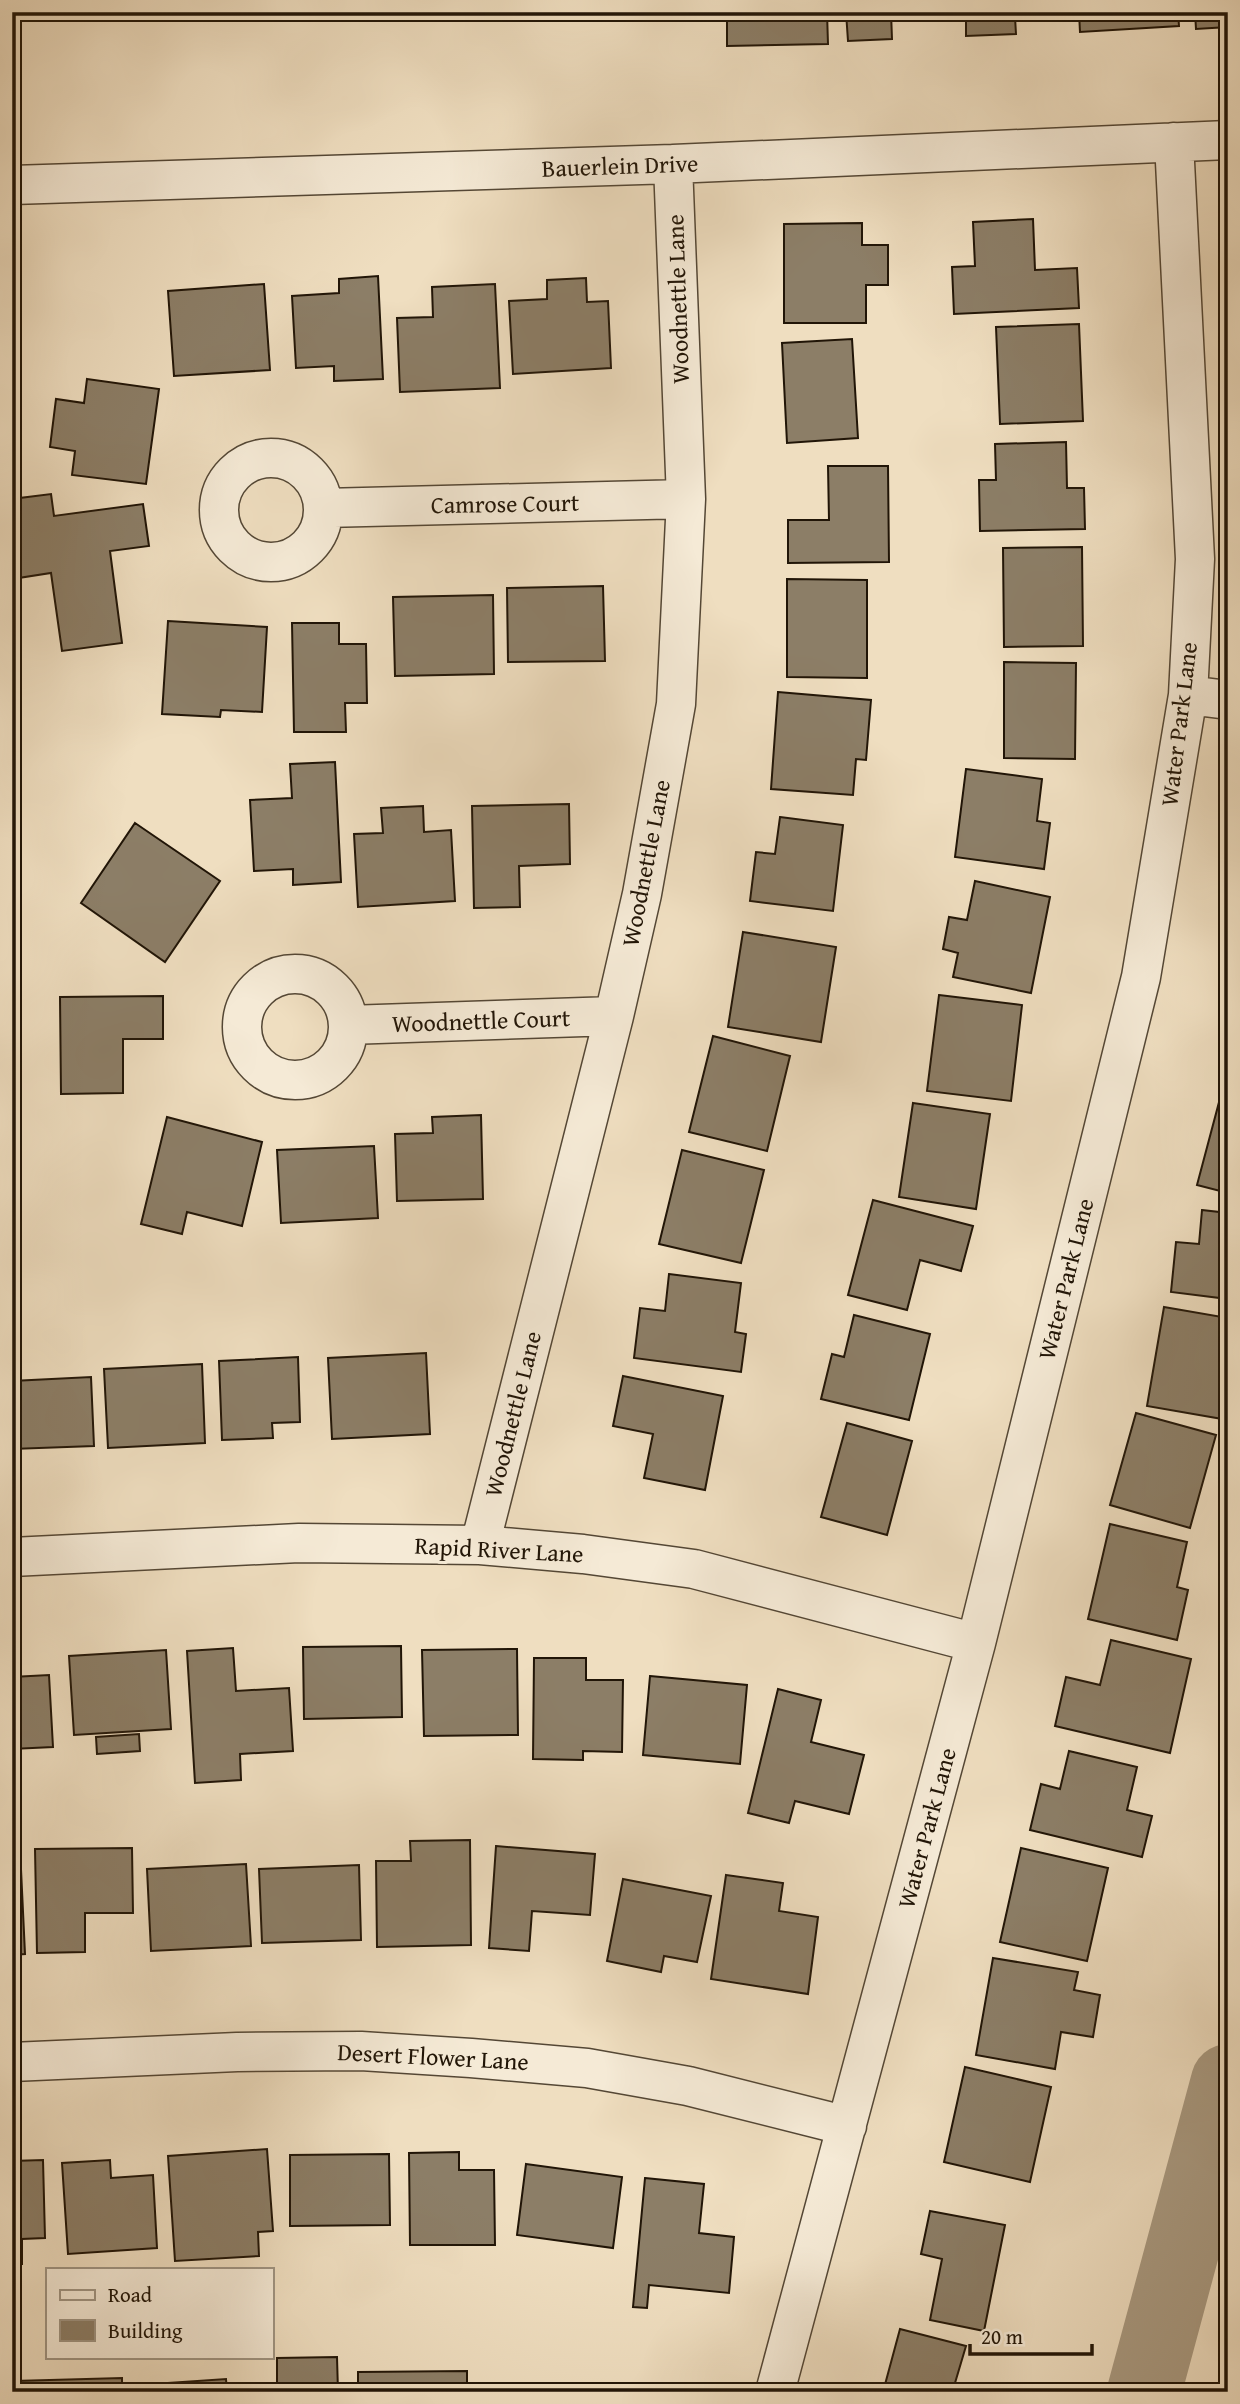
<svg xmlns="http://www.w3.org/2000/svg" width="1240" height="2404" font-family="'Gentium Book Plus',serif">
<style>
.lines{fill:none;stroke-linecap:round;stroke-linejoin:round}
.river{stroke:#a99a81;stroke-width:74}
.building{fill:#8c7e67;stroke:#211507;stroke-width:2}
.street-casing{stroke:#544735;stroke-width:41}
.street{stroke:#f5ead6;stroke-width:38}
.labels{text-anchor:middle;stroke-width:6;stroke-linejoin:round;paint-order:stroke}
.street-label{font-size:24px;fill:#211507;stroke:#f5ead6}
</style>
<rect width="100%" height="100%" fill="#efdec0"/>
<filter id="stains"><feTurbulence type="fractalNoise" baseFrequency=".00286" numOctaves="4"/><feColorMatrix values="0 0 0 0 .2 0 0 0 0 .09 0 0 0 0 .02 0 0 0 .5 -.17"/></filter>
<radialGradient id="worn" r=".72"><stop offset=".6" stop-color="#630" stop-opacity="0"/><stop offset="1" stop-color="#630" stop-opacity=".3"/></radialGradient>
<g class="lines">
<path class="river" d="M1144,2392L1228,2081"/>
</g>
<path class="building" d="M727,12H827L828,44L727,46Z
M846,12H891L892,39L848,41Z
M966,12H1057V17H1015L1016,34L966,36Z
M1079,12H1178L1179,26L1080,32Z
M1195,12H1228V27L1196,29Z
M1033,219L1035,270L1077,268L1079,308L954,314L952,267L975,266L973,222Z
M862,223V245H888V285H866V323H784V224Z
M378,276L383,379L334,381V366L296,368L292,296L339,293V279Z
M586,278L587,302L608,301L611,368L513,374L509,301L547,299V280Z
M264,284L270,370L174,376L168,291Z
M495,284L500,388L400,392L397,318L433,317L432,287Z
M1079,324L1083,421L1000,424L996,327Z
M852,339L858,438L787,443L782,343Z
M87,379L159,389L146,484L72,475L75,451L50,447L56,399L84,403Z
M1066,442L1067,488H1084L1085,529L980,531L979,480H996L995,444Z
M828,466H888L889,562L788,563V520H829Z
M51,494L54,516L143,504L149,546L110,551L122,643L62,651L51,573L12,579V499Z
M1082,547L1083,646L1004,647L1003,548Z
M787,579L867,580V678L787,677Z
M603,586L605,661L508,662L507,588Z
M493,595L494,674L395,676L393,597Z
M168,621L267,627L262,712L221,710L220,717L162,714Z
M292,623H339V644H366L367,703H345L346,732H294Z
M1004,662L1076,663L1075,759L1004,758Z
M778,692L871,700L866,760L856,759L853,795L771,789Z
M335,762L341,882L293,885V869L254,871L250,800L292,798L290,764Z
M966,769L1042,779L1037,821L1050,823L1044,869L955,857Z
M569,804L570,864L519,866L520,907L474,908L472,806Z
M423,806L424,832L451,830L455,901L358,907L354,834L383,833L381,808Z
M780,817L843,825L833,911L750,901L756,852L775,854Z
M135,823L220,881L165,962L81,903Z
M975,881L1050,897L1031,993L953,977L958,953L943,949L949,917L967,920Z
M743,932L836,947L821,1042L728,1027Z
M939,995L1022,1005L1011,1101L927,1091Z
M163,996V1039H123V1093L61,1094L60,997Z
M713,1036L790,1056L767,1151L689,1132Z
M1222,1091L1228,1092V1193L1197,1185Z
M913,1103L990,1114L976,1209L899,1197Z
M481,1115L483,1199L397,1201L395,1134L433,1133L432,1117Z
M167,1117L262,1142L242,1226L187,1212L182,1234L141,1224Z
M374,1146L378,1218L281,1223L277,1150Z
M682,1150L764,1170L741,1263L659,1244Z
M873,1200L973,1226L961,1271L920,1260L907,1310L848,1295Z
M1202,1210L1228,1213V1299L1171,1292L1176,1242L1199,1244Z
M669,1274L741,1283L735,1332L746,1334L741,1372L634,1358L640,1308L665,1311Z
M1164,1307L1228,1318V1420L1147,1406Z
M854,1315L930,1334L909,1420L821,1399L832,1354L844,1357Z
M426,1353L430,1434L332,1439L328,1358Z
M298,1357L300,1422L272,1423L273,1438L222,1440L219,1361Z
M202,1364L205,1443L108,1448L104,1369Z
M623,1376L723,1396L705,1490L644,1478L653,1434L613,1426Z
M91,1377L94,1446L12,1449V1381Z
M1136,1413L1216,1435L1190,1528L1110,1505Z
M847,1423L912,1441L887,1535L821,1517Z
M1110,1524L1187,1542L1177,1587L1188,1590L1177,1640L1088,1619Z
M1111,1640L1191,1659L1170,1753L1055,1726L1066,1677L1100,1685Z
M401,1646L402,1717L304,1719L303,1647Z
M233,1648L236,1691L289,1688L293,1751L240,1754L241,1780L195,1783L187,1651Z
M517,1649L518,1735L424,1736L422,1650Z
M166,1650L171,1729L74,1735L69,1656Z
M534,1658H586V1680H623L622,1752L583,1751V1760L533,1759Z
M49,1675L53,1747L12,1749V1677Z
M650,1676L747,1685L740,1764L643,1755Z
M778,1689L821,1700L811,1742L864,1755L849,1814L795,1801L789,1823L748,1813Z
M139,1734L140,1751L97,1754L96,1737Z
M1069,1751L1137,1767L1127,1810L1152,1816L1142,1857L1030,1830L1041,1784L1060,1789Z
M470,1840L471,1945L377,1947L376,1861H411L410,1841Z
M496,1846L595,1854L590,1915L532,1911L529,1951L489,1948Z
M20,1848L25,1954L12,1955V1849Z
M132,1848L133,1913H85V1952L37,1953L35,1849Z
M1021,1848L1108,1868L1087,1961L1000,1942Z
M246,1864L251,1946L151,1951L147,1869Z
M359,1865L361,1940L262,1943L259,1869Z
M726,1875L783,1883L779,1911L818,1917L808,1994L711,1979Z
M623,1879L711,1896L697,1962L664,1956L661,1972L607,1961Z
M993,1958L1078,1972L1074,1990L1100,1995L1093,2037L1061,2032L1055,2069L976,2055Z
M965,2067L1051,2087L1030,2182L944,2162Z
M267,2149L273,2231L258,2232L259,2256L175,2261L168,2156Z
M459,2152V2170H494L495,2245H410L409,2153Z
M389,2154L390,2225L290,2226V2155Z
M43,2160L45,2238L22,2239V2264H12V2161Z
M110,2160L111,2178L153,2175L157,2248L68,2254L62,2163Z
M526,2164L622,2177L613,2248L517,2235Z
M645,2178L704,2184L699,2233L734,2237L729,2293L649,2285L647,2308L633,2307Z
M930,2211L1005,2225L984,2331L930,2320L942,2259L921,2254Z
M900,2329L966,2346L955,2383L977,2388L976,2392H883Z
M337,2357L338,2392H251V2385L277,2384V2358Z
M467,2371V2392H358V2372Z
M122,2378V2392H14V2381Z
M226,2379L227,2392H139V2385Z"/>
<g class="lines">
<defs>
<path id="street" d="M12,185L673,164L1228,140
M219 510a52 52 0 1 1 104 0a52 52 0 1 1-104 0Z
M324,508L686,499
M1188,695L1228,700
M242 1027a53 53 0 1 1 106 0a53 53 0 1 1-106 0Z
M348,1025L614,1016
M480,1545L614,1016L642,894L676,704L686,499L673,164
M12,1557L299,1543L480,1545L583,1554L694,1569L976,1643
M12,2062L237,2052L361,2051L471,2058L587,2068L688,2086L847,2126
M775,2392L976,1643L1141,977L1188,695L1195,559L1174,142"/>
</defs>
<use href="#street" class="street-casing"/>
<use href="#street" class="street"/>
</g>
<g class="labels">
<g class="street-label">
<text transform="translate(620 166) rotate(-2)" y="8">Bauerlein Drive</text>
<text transform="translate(678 299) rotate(-92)" y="8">Woodnettle Lane</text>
<text transform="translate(505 504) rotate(-1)" y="8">Camrose Court</text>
<text transform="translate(1179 724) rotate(-83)" y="8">Water Park Lane</text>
<text transform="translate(646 863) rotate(-79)" y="8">Woodnettle Lane</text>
<text transform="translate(481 1021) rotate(-2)" y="8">Woodnettle Court</text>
<text transform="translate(1066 1279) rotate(-76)" y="8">Water Park Lane</text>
<text transform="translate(513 1414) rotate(-76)" y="8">Woodnettle Lane</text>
<text transform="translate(499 1550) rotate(3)" y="8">Rapid River Lane</text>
<text transform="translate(927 1828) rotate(-75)" y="8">Water Park Lane</text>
<text transform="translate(433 2057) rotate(3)" y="8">Desert Flower Lane</text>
</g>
</g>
<rect width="1240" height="2404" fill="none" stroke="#efdec0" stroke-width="42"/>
<rect x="14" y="14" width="1212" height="2376" fill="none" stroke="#211507" stroke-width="3.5"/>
<rect x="21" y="21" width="1198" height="2362" fill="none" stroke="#211507" stroke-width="2"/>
<rect x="46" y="2268" width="228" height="91" fill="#f5ead6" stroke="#a09583" stroke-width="2"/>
<rect x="60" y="2290" width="35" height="10" fill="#f5ead6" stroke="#a09583" stroke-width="2"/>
<text x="108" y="2302" font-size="21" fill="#211507">Road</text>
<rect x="60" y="2320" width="35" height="21" fill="#8c7e67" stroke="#a09583" stroke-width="2"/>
<text x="108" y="2338" font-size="21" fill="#211507">Building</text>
<path d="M970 2344v10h122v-10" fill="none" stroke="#211507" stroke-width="3.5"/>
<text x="981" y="2344" font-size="21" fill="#211507" stroke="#f5ead6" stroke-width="5" paint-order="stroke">20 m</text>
<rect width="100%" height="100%" filter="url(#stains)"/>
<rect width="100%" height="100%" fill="url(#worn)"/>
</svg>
